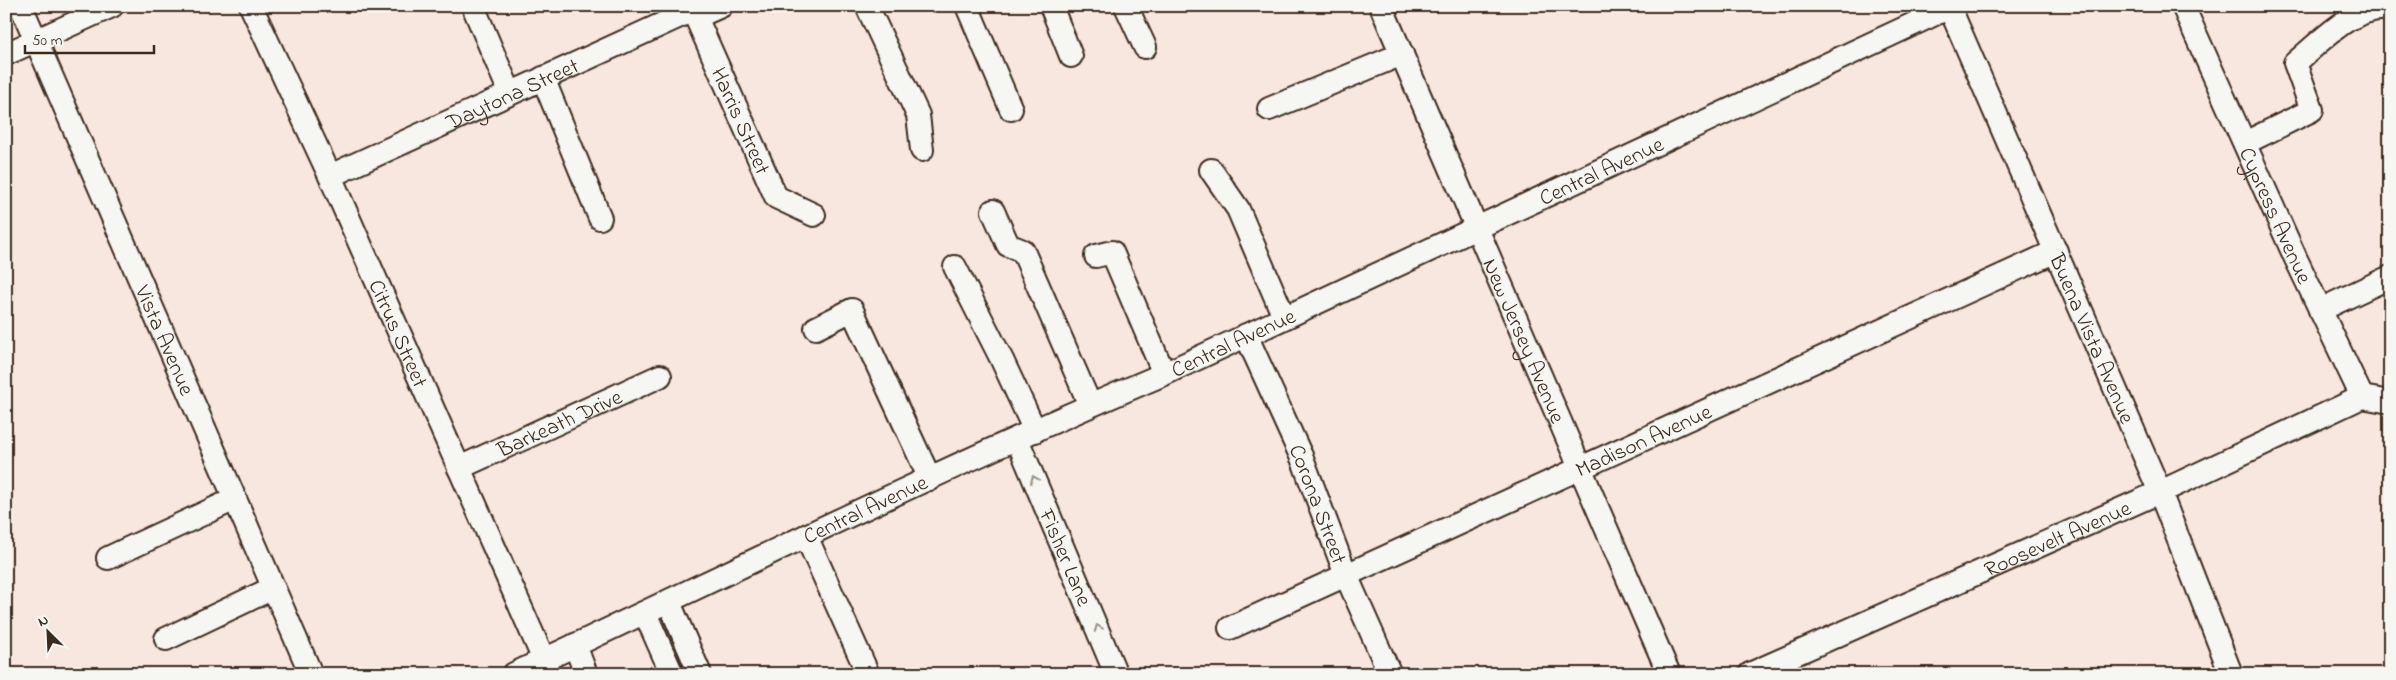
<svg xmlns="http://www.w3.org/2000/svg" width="2396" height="680" font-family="'Indie Flower',sans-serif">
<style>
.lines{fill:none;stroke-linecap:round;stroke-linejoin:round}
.minor-casing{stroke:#3b2a1e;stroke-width:26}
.minor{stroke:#f6f6f2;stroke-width:22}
.oneway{stroke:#989088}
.labels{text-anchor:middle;stroke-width:5;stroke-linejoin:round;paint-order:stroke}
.street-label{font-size:22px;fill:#3b2a1e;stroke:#f6f6f2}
</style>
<rect width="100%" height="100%" fill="#f8e7de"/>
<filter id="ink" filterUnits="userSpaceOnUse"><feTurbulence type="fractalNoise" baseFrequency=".02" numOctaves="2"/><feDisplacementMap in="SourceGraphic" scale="10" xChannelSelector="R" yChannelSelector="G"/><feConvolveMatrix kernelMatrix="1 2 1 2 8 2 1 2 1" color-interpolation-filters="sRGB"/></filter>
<g filter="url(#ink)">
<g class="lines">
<defs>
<g id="minor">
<path id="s1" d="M21,6L311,674"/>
<path id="s2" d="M251,6L330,176L544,660"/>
<path d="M473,6L510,93"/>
<path id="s3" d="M691,6L776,197L814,215"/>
<path d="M867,6L918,115L922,150"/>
<path d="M967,6L1011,109"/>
<path d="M1051,6L1071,56"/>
<path d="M1126,6L1145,47"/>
<path id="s4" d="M1381,6L1669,674"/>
<path id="s5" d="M1949,6L2160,492L2231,674"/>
<path id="s6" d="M2183,6L2296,259L2362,397"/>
<path d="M696,17L721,6"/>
<path d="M6,54L112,6"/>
<path d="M543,78L600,218"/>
<path d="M1269,109L1402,54"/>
<path d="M2245,143L2312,110L2295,63C2322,41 2352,5 2390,9"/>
<path d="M1211,170L1238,209L1284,317"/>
<path id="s7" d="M330,176L693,10"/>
<path d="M993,211L1008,245L1023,251L1090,405"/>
<path d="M1096,256L1112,252L1164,374"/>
<path d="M955,267L1002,360L1035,431"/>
<path d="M2320,310L2390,277"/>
<path d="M816,328L852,310L930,479"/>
<path id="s8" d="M1246,335L1302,458L1346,575L1390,674"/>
<path d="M2362,397L2390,402"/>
<path id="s9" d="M1017,439L1116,674"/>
<path id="s10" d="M459,468L660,376"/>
<path d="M806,536L868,674"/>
<path d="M108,558L235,499"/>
<path d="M669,602L700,674"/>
<path d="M645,613L672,674"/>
<path id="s11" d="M1230,628L2056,251"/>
<path d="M166,639L273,588"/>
<path d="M575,645L586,674"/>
<path id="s12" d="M514,674C730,573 944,467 1164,374L1952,6"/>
<path id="s13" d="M1750,674L2171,487L2362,397"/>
</g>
</defs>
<use href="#minor" class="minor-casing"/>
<use href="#minor" class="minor"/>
</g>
<defs><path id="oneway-chevron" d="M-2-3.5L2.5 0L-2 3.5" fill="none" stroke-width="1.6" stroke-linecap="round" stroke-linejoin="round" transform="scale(1.25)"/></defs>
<g class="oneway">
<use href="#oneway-chevron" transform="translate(1034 479) rotate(-113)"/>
<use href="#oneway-chevron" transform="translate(1098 628) rotate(-111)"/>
</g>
</g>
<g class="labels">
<g class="street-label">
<text dy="8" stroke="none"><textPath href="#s7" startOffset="200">Daytona Street</textPath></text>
<text dy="8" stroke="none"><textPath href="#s3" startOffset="125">Harris Street</textPath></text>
<text dy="8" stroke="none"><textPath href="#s12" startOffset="1198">Central Avenue</textPath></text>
<text dy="8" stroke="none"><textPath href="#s6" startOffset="229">Cypress Avenue</textPath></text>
<text dy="8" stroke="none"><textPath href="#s2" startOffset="359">Citrus Street</textPath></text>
<text dy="8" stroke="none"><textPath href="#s5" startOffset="362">Buena Vista Avenue</textPath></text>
<text dy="8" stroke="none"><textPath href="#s1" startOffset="364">Vista Avenue</textPath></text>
<text dy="8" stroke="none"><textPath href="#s4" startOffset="364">New Jersey Avenue</textPath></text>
<text dy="8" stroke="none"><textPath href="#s12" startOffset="792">Central Avenue</textPath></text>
<text dy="8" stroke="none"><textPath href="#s10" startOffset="110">Barkeath Drive</textPath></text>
<text dy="8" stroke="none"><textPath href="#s11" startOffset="454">Madison Avenue</textPath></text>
<text dy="8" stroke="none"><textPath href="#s8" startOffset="184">Corona Street</textPath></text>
<text dy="8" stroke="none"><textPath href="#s12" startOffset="388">Central Avenue</textPath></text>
<text dy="8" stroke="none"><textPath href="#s13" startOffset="336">Roosevelt Avenue</textPath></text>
<text dy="8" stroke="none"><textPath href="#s9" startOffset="128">Fisher Lane</textPath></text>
</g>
</g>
<rect width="2396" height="680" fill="none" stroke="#f6f6f2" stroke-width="25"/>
<rect x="12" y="12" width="2371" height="655" fill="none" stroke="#3b2a1e" stroke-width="2" filter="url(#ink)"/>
<g transform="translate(48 632) rotate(336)" stroke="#f6f6f2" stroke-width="4" paint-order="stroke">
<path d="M0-4L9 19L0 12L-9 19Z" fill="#3b2a1e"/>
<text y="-8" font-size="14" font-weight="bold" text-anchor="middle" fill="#3b2a1e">N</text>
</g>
<path d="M25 45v8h129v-8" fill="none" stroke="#3b2a1e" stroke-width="2.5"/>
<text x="32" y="45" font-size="15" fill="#3b2a1e" stroke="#f6f6f2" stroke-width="4" paint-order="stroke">50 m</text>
</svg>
